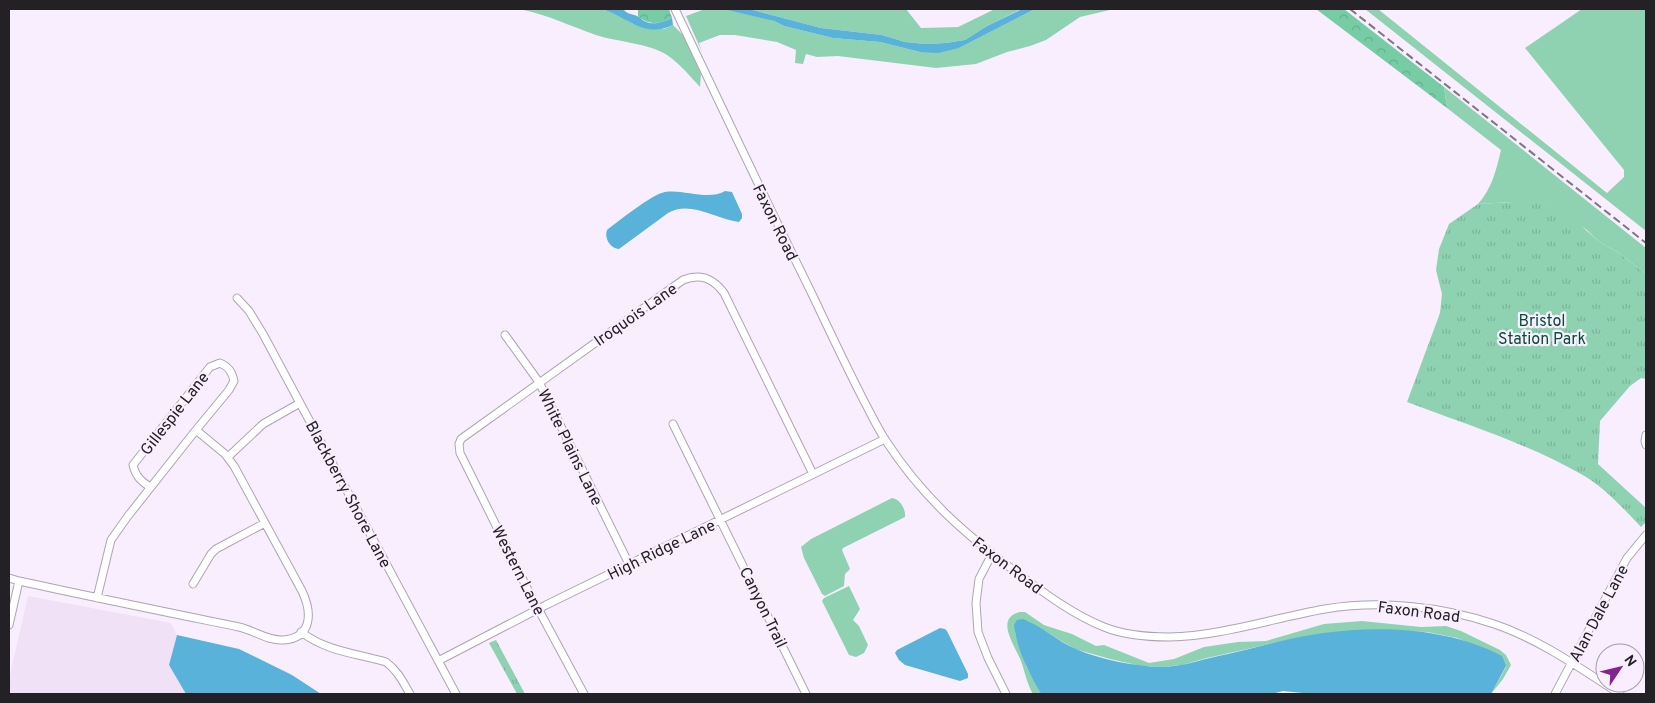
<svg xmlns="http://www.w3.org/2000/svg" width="1655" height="703" font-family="Overpass,sans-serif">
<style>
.built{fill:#f0e1f6}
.grass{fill:#8fd2b2}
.forest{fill:url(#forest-crowns)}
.park{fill:url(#park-tufts)}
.water{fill:#58b2d9}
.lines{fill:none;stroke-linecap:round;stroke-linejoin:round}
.minor-casing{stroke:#ada4b2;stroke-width:9}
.minor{stroke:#fff;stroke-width:7}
.rail{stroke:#7d7680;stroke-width:2;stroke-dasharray:8 4;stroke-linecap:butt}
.labels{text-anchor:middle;stroke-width:4.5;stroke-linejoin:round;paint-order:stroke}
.street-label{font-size:16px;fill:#242126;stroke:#f9eefd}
.park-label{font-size:16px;fill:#044e35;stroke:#f9eefd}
</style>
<defs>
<pattern id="forest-crowns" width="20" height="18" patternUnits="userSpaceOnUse" patternTransform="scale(1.25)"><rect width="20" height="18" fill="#76cca4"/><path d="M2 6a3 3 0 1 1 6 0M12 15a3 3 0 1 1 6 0" fill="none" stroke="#66af8d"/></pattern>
<pattern id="park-tufts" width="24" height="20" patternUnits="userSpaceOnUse" patternTransform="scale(1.25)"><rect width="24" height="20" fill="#8fd2b2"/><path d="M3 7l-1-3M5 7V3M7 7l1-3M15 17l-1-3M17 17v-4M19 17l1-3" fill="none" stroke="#7bb499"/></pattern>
</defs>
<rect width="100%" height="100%" fill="#f9eefd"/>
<path class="built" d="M28,596L171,623L177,635L169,665L186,694H9V679Z"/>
<path class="grass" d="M519,9H602L619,15L633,24L664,29L673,25L684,36L701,74L700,87C690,76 680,64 667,55C648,43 618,42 596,35C570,26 546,14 519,9Z
M705,9H724L774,21L784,26L833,38L880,42L920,52L959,48L1035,9H1114L1080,17L1046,40L1030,46L1007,52L976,64L936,68L838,56L817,57L806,54L803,64L795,63L796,50L777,42L735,35H720L699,43L702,52L686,16Z
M749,9H906L921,28L958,27L995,9H1021L987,26L965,40L946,43L925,44L905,42L882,35L821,28Z
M1365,9H1378L1607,193L1624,177V170L1525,48L1582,9H1646V231Z
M1444,87L1646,248V274L1619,253L1598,241L1587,230L1545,202H1513L1478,204C1492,188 1496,171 1501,150L1447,108Z
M892,498C900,499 906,509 905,517L843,548L842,550L850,569L845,574L844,586L825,596L822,594L804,558L801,547L811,539Z
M849,586L860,609L853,620L859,626L868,645L864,653L856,657L849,655L822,601L824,598Z
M1020,612H1025L1044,625L1053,628L1072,634L1096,646L1104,645L1149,663L1174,659L1204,647L1238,642L1266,641L1324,624L1362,621L1421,627L1446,626L1461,631L1500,650L1506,655L1511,665L1503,679L1491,694L1506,667L1501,656L1457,638L1427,632L1404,631L1288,640L1207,658L1182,665L1162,667L1141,666L1110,659L1075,649L1028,621L1015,633L1027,668L1041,694H1033C1027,684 1025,672 1021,661C1015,646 994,618 1020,612Z"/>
<path class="forest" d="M638,9H669L672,18C660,24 649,26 638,16Z
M1316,9H1344L1444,87L1447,108Z"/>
<path class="park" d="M1513,202H1545L1564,210L1598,241L1619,253L1646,274V379L1641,378L1630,386L1600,421L1598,464L1646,508V522L1641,527C1623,508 1604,487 1581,474C1526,443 1465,424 1407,402L1440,313L1442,294L1436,270L1439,249L1449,224L1478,204Z
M496,640L525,694H517L489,643Z"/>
<path class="water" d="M602,9H623C627,14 632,14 637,16C640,17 642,20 644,21C653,26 664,22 672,18L673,25C644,39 628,17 602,9Z
M723,9H749L821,28L882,35L905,42L925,44L946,43L965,40L987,26L1022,9H1035L959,48L938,53L920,52L880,42L833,38L784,26L774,21Z
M725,191L732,192L742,214V218L739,222C716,219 690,200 668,213L619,249C610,248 604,238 607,230C619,221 652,194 665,192C684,189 708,201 725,191Z
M1023,619C1042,626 1057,641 1076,649C1102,660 1133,666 1161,667C1184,667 1205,658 1228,654C1260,647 1292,637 1324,633C1381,625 1450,628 1502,656L1506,666L1491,694H1313L1283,691L1272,694H1041C1029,673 1017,650 1014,625L1017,620Z
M940,628L945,629L947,631L968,674V678L960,681L905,665L899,660L895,653L897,650Z
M177,635L239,649L292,675L321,694H186L169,665Z"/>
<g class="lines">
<defs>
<path id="minor" d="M675,9C720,104 765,199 812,294C829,330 846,366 864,401C871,414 878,429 886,441C924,499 966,535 1020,575C1047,595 1074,615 1104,627C1124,635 1148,637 1169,637C1222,636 1273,618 1325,609C1380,600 1441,606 1494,624C1539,639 1580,668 1620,694
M237,298L249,311L263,334L456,694
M505,335L539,382L629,564
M673,424L806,694
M1646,435L1645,441L1646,445
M228,457L263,424L300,403
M150,487C141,481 136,477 133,465L210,367L220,363C229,367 232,372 234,381L229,390L196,430
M992,554L979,579L976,603L978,632L988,658L1006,694
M9,578L19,581C92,597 166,612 239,627C253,630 268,641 283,640C313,638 312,612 302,591L234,466L225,454L196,430L128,516L111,540L97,598
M193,584L211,554L216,549L265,523
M9,625L19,581
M301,632C328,652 355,653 386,662C398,671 403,682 410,694
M438,661L546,605L885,439
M584,694L528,590L474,481L460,453L459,444L461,439L683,280C700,273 713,278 724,293L813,474
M1555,694L1627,558L1646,535"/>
</defs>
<use href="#minor" class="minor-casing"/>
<use href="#minor" class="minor"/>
<path class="rail" d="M1350,9L1646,243"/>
</g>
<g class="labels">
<g class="street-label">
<text transform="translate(776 222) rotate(64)" y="6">Faxon Road</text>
<text transform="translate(635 314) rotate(-35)" y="6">Iroquois Lane</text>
<text transform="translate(174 413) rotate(-52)" y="6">Gillespie Lane</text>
<text transform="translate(571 447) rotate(64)" y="6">White Plains Lane</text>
<text transform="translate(349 494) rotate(62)" y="6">Blackberry Shore Lane</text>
<text transform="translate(661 549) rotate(-26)" y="6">High Ridge Lane</text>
<text transform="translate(1008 565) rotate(37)" y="6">Faxon Road</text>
<text transform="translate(519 570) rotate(63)" y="6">Western Lane</text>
<text transform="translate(764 607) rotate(64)" y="6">Canyon Trail</text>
<text transform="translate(1419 611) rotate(7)" y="6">Faxon Road</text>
<text transform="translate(1598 613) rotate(-62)" y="6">Alan Dale Lane</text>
</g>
<g class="park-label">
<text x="1542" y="326">Bristol<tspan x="1542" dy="18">Station Park</tspan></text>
</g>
</g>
<rect width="1655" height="703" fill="none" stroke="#242126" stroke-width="20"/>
<g transform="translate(1620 668) rotate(55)"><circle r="24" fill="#f9eefd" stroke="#a49ca7"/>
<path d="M0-4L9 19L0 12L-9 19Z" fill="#812490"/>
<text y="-8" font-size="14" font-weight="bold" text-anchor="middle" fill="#242126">N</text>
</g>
</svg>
